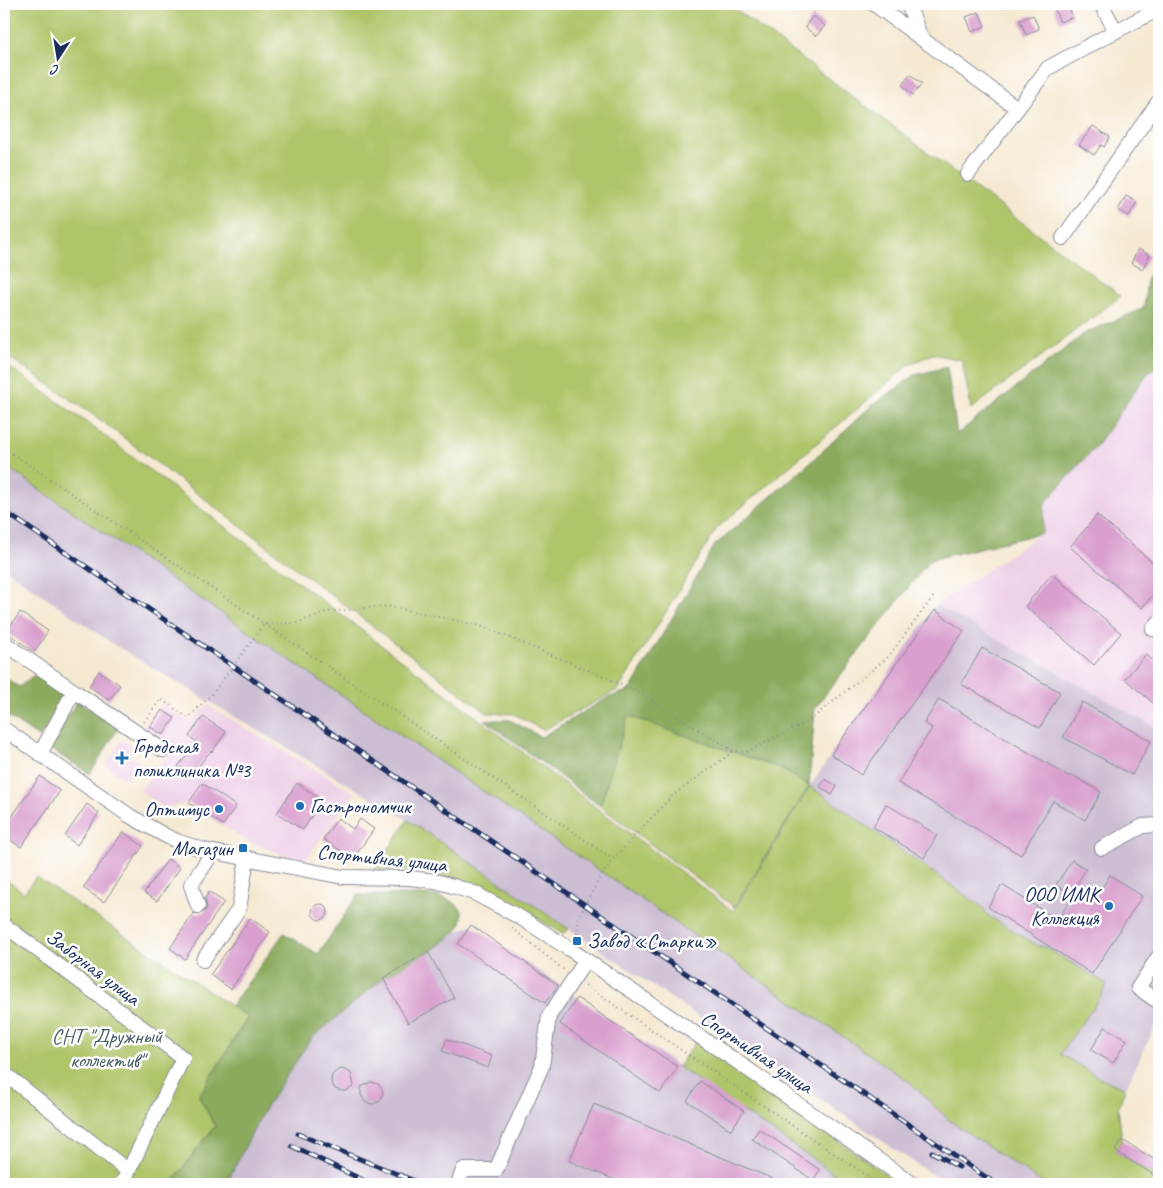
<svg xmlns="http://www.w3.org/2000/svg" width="1163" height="1188" font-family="Caveat,sans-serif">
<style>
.built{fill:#eed0e7}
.industrial{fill:#ccbed3}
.green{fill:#afc569;stroke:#657a64}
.forest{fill:#8baa5d;stroke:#536c5e}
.building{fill:#d99fcf}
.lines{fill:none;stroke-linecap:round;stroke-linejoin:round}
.minor-casing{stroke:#888c98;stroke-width:16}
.path{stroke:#888c98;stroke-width:2;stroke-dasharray:1 4;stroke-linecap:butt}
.minor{stroke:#fff;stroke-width:14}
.rail-casing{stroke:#1b2f5e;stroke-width:5}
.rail{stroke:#fff;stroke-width:3;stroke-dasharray:9;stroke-linecap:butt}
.poi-dot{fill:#1f6fb2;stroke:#fff;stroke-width:2}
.labels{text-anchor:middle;stroke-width:5;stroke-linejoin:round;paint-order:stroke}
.poi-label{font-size:21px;fill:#1b2f5e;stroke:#fff;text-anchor:start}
.street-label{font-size:21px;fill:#1b2f5e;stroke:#fff}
.park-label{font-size:21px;fill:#475c61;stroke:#fff}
</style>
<rect width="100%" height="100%" fill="#fff"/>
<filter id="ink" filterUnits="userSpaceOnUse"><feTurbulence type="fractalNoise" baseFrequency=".02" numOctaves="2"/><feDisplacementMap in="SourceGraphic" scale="10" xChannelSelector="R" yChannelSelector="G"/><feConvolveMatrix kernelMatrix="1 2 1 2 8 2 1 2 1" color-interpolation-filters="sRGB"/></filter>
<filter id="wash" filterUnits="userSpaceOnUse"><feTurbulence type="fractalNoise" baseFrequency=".0096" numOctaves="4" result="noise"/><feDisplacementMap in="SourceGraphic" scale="20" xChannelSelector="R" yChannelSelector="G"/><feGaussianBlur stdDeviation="1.12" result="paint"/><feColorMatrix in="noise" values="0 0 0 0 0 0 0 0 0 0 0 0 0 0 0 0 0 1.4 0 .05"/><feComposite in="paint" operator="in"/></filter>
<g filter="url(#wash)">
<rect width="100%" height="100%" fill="#f5e9d2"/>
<path class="built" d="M1159,366V612L1146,627L1159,638V729L936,605L1042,533L1045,503L1097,445L1147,374Z
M162,705L191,723L207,705L354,793L303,863L243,839L189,803L163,807L140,791L171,751L140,730Z
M122,740L132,746L128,754L139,762L126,780L105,765Z"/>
<path class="industrial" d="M4,465L911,1083L950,1121L1043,1184H946L408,820L113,644L4,568Z
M936,605L1159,729V1026L1155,1027L1125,1089L1095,1075L1060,1054L1101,996L1107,984L1043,946H1038L984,913L986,910L810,786Z
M471,925L853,1184H226L267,1104L311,1039L383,978L428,953L455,933Z"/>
<path class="green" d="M4,4H728L1121,296L971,409L962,360L933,354L910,364L717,528L619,689L543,730L514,714L487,713L95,416L4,354Z
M4,363L90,425L733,911L810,786L986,910L984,913L1038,946H1043L1107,984L1101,996L1060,1054L1095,1075L1125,1089L1118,1108L1122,1140L1115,1151L1159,1178V1184H1044L950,1121L911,1083L4,465Z
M628,715L779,768L809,786L734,907L600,806Z
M408,820L569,929L563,933L525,912L499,895L475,883L403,869L373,872Z
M36,877L248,1017L199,1096L215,1126L171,1184H4V878L24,893Z
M696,1041L900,1184H849L678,1067Z"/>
<path class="forest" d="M1159,265V366L1147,374L1097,445L1045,503L1042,533L930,560L815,708L809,786L779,768L628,716L600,806L485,720H510L541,737L607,698L630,690L715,545L814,459L870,407L915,375L947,367L957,434L1085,333L1144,308L1147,277Z
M37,673L65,694L40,738L4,714V677L19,687Z
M77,701L119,727L90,774L49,748Z
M358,895H429L441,897L453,902L459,907L462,911V918L460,926L455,933L428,953L383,978L311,1039L265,1108L226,1184H171L215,1126L199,1096L248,1017L231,1006L284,933L318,954Z"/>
<g id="blocks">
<path class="building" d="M1064,4H1067L1073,17L1060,22L1054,8Z
M979,12L985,26L972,32L966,17Z
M1033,15L1039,29L1026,35L1020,20Z
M813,16L825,26L816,36L805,27Z
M910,74L922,84L913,95L902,85Z
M1093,126L1110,137L1104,147L1101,145L1094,155L1079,145Z
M1126,196L1137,202L1129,216L1118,210Z
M1138,249L1150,255L1142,269L1131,263Z
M1097,515L1159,568V588L1142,608L1070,547Z
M1052,574L1121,633L1094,665L1025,606Z
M935,610L964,631L861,775L831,754Z
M20,612L48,631L34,652L6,632Z
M982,648L1060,692L1040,728L961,684Z
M1146,654L1159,666V708L1125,679Z
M99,671L120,685L109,700L89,686Z
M939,699L1068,776H1074L1101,792L1085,820L1053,801L1021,855L898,783L932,728L924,723Z
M1082,702L1151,741L1132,775L1063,737Z
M162,710L175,718L163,735L150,727Z
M203,717L226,732L212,752L211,751L190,776L178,766L198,743L189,736Z
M40,776L60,791L21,847L4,836V828Z
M825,779L837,786L832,795L820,787Z
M202,783L236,806L223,825L189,803Z
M297,783L322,800L303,830L277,813Z
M87,804L99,813L77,845L65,836Z
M886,804L937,835L924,858L873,827Z
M338,818L353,829L360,819L374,829L353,859L323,839Z
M123,832L143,846L104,902L83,888Z
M168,859L180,868L157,901L144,893Z
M1072,860L1086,869L1070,894L1056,885Z
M1110,875L1142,896L1092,974L988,907L1002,885L1058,920L1077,890L1094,901Z
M209,892L224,902L185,959L170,948L194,913L200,914L205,911L207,907L205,898Z
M312 912a8 8 0 1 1 16 0a8 8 0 1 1-16 0Z
M250,918L270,932L231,989L210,975Z
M471,925L558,985L545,1003L458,944Z
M428,952L454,998L408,1023L383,978Z
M577,998L678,1067L660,1093L560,1024Z
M1105,1027L1127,1040L1113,1063L1091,1050Z
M447,1039L492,1056L488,1068L442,1051Z
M341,1069L345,1070L351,1073L354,1086L346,1091H342L335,1089L331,1082L332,1075L335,1072Z
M700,1081L744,1111L731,1130L687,1101Z
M371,1082L378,1084L382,1089L383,1093L381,1099L379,1102L372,1104L365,1102L361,1095V1087Z
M594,1104L785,1184H625L569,1161Z
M759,1129L820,1170L813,1180L752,1139Z
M1122,1140L1159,1162V1178L1115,1151Z"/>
</g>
</g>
<g filter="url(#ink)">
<use href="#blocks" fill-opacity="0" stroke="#888c98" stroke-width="1"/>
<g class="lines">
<defs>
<path id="minor" d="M874,4L1017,108
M908,4L921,38
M1101,4L1116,31
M968,174L1048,68L1116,31L1159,9
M1063,238L1159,101
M1153,629L1159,622
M4,643L74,691L40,754
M74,691L163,750
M4,729L130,816L166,836L179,842L204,850L343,877L409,878L435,881L453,886L474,893L521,918L571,950L736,1061L913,1184
M1102,848L1143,826L1159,825
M198,906L191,885L213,852
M4,925L183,1058L124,1180L120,1184
M1159,956L1138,988L1159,1002
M203,960L239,909L247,858
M4,1073L128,1171
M458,1184L463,1170H496L542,1066L549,1016L586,960"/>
</defs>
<use href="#minor" class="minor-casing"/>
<path class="path" d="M4,448L613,859
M144,722L161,699L188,718L213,693L264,624L296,623L326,612L388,606L481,626L629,687L734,751L746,752L809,721L888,657L934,596
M512,928L565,971
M577,939L578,918L598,881L613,859L672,796L734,751
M585,985L879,1184"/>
<use href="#minor" class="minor"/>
<defs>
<path id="rail" d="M4,511L444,809L996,1184
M298,1134L422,1184
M292,1146L371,1184
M932,1152L959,1167"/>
</defs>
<use href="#rail" class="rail-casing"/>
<use href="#rail" class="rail"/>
</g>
</g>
<g class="poi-dot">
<path d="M119.5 750.5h5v5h5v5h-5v5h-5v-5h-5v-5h5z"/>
<circle cx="300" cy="806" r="5"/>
<circle cx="219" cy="809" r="5"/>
<rect x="238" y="843" width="10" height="10" rx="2.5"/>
<circle cx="1109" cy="906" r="5"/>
<rect x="572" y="936" width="10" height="10" rx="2.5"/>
</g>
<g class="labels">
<g class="poi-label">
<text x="133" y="753">Городская<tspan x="133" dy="24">поликлиника №3</tspan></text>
<text x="310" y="813">Гастрономчик</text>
<text x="209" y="816" text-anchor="end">Оптимус</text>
<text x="233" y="855" text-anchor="end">Магазин</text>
<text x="1099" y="901" text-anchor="end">ООО ИМК<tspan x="1099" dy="24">Коллекция</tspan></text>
<text x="587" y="948">Завод «Старки»</text>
</g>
<g class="street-label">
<text transform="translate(382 858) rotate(6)" y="7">Спортивная улица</text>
<text transform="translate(93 967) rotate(37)" y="7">Заборная улица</text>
<text transform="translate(757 1052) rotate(34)" y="7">Спортивная улица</text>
</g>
<g class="park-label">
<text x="107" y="1043">СНТ "Дружный<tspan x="107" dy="24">коллектив"</tspan></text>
</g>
</g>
<rect width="1163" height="1188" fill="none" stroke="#fff" stroke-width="20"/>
<g transform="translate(58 58) rotate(192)" stroke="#ffffff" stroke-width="4" paint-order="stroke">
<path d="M0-4L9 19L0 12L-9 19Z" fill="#1b2f5e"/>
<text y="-8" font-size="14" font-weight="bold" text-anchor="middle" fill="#1b2f5e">С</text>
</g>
</svg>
